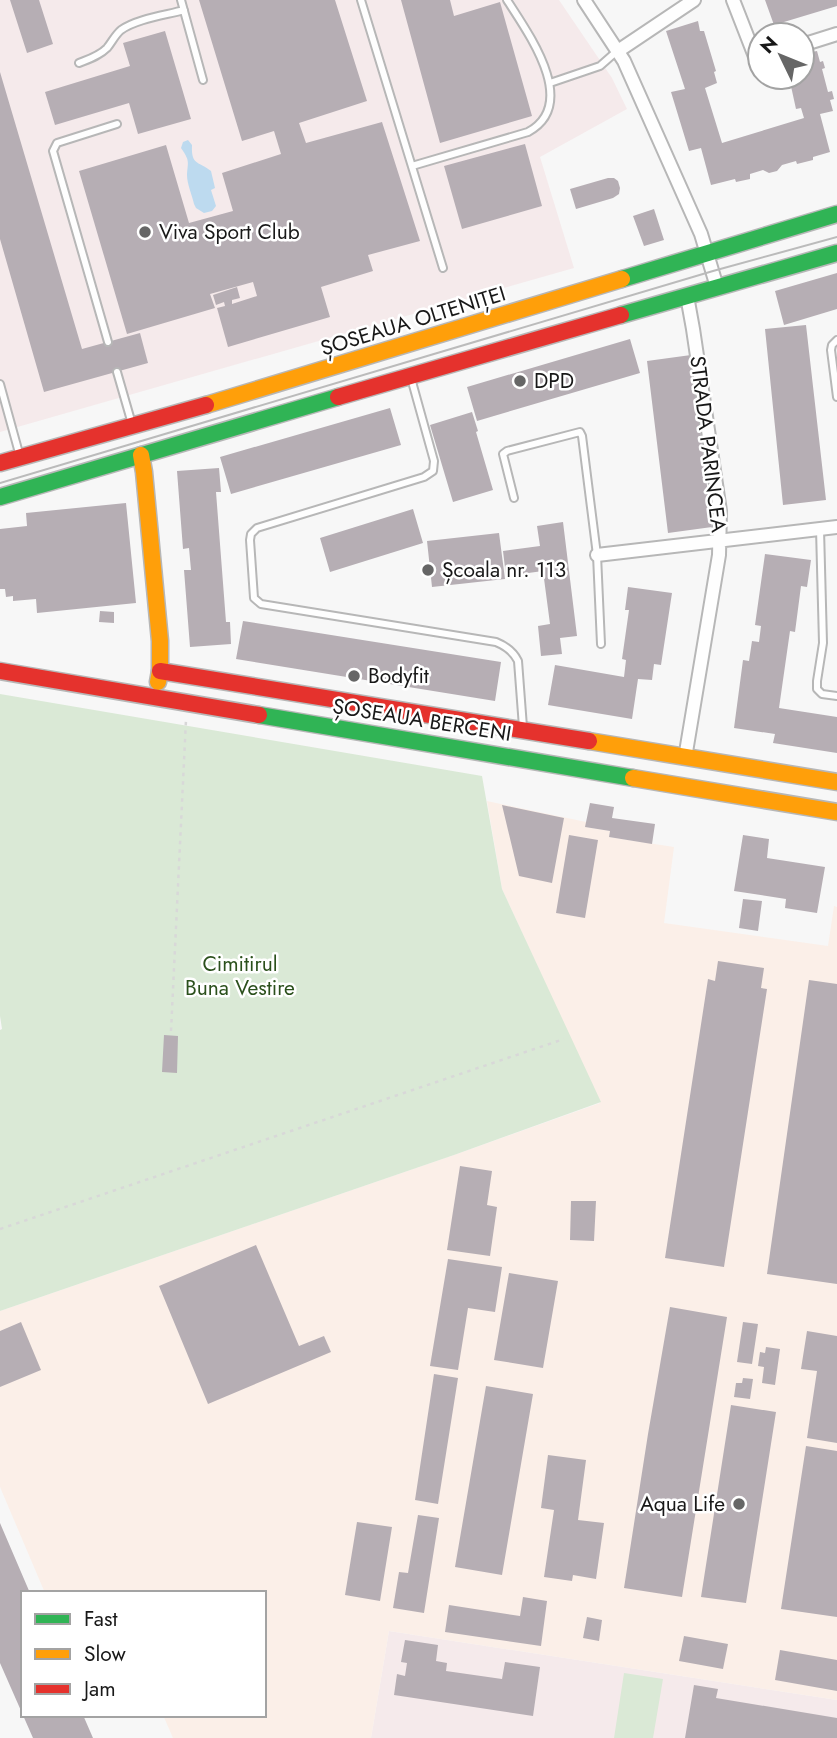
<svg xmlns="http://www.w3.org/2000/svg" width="837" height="1738" font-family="Jost,sans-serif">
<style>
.commercial{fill:#f5eaeb}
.industrial{fill:#fbefe8}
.green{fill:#dae9d6}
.water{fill:#bddaef}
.building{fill:#b6aeb4}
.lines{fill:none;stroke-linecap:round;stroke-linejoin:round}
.lane-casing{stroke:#b7b7b7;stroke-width:10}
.street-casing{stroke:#b7b7b7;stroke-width:16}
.fast-casing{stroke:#b7b7b7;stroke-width:19}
.slow-casing{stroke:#b7b7b7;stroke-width:19}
.jam-casing{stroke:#b7b7b7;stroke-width:19}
.path{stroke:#d8d8d8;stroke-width:2.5;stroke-dasharray:3.5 5;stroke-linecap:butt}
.lane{stroke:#fefefe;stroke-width:6}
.street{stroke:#fefefe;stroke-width:12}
.fast{stroke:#30b455;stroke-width:16}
.slow{stroke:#ff9f0a;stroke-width:16}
.jam{stroke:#e5322d;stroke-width:16}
.tram{stroke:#bbb;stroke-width:2}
.poi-dot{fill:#666;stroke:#fff;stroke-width:2.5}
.labels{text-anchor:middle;stroke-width:5;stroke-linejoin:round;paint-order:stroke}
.poi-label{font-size:21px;fill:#181818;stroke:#fff;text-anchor:start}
.street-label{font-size:21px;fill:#181818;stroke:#fff}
.park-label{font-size:21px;fill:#2b501c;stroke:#fff}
</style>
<rect width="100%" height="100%" fill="#f7f7f7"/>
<path class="commercial" d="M0,0H559L612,78L627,109L540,157L574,268L0,432Z
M389,1631L837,1700V1738H371Z"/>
<path class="industrial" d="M487,801L586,822V827L610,831L609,837L674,847L664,923L828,946L834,906L837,907V1700L389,1631L371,1738H173L163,1715H264V1593H45L0,1487V1311L454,1155L600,1103L502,889Z"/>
<path class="green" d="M0,694L482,776L502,889L601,1102L454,1155L0,1311V1030L2,1029L0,1016Z
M624,1673L663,1679L653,1738H614Z"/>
<path class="water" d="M188,140L192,145C191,165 198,161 211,171L215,188L211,190L216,206L212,211L204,213L196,208L194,204C192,195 187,184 187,175C188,161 190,161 181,148L183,142Z"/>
<path class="building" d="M10,0H39L53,44L27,53Z
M199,0H335L367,101L299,123L306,143L382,122L420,241L368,255L373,271L321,287L330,317L228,347L217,308L225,306L224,302L216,305L213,295L237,287L240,298L232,300V304L257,296L253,282L210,294L215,308L127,334L79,171L166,145L189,223L233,211L222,173L281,154L274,131L242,141Z
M401,0H450L454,16L500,2L532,116L440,143Z
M765,0H837V6L774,25Z
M698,21L700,31H704L716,71L714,72L717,83L705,88L722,143L804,118L801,108L796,109L789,77H802V54L817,51L820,62L823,61L825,68L822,69L828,92L832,91L834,99L830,100L833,111L820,114L830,152L813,157V160L797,164L796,161L782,165L777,171L769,173L763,170L750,174V179L736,182L735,179L711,185L701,148L689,151L671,92L685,89L666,31Z
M165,31L191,119L138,134L129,103L55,125L45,92L130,66L123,43Z
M0,72L82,349L140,333L148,363L44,392L0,239Z
M525,144L542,206L462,229L444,166Z
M608,178H614L618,181L620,188L619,194L613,198L576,209L570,189Z
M654,209L664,240L644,246L633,216Z
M837,273V309L784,325L775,291Z
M806,325L826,500L783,505L765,329Z
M630,339L640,373L477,421L467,387Z
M691,355L712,527L668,533L647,361Z
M390,408L401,445L231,494L220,457Z
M472,412L478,431L476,432L493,490L453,502L430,425Z
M219,468L221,492H216L226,622H230L231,644L190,647L184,570H191L189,548L183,549L177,471Z
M126,503L136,603L37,613L36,599L13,601V596L6,597L5,589H0V529L27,526L26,513Z
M413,509L423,543L330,572L320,538Z
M563,522L577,636L560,638L562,654L541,656L538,626L550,624L543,571L506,576L503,551L540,546L537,526Z
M499,533L505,579L432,587L427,541Z
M765,554L811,560L807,587L801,586L795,632L790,631L779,708L837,717V753L773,743L775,734L734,728L743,660L749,661L752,641L759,642L761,626L755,625Z
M628,587L672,593L661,665L654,664L652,680L638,679L632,719L548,705L555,665L624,677L626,660L622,659L629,610H625Z
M100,611L114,612V623L99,622Z
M243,621L501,662L495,701L236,659Z
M590,803L614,807L612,818L655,824L652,844L609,837L610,831L585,827Z
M502,805L564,818L552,883L519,876Z
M569,835L598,840L585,918L556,913Z
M743,835L769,839L767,858L825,867L817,913L785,908L786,899L734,891Z
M743,899L762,901L758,931L739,928Z
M718,961L764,968L761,988L767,989L724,1267L665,1258L708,979L715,981Z
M809,980L837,984V1284L767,1274Z
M164,1035L178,1036L177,1073L162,1072Z
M460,1166L492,1171L487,1205L497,1207L490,1256L447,1250Z
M571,1201H596L594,1241L570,1240Z
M256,1245L299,1346L324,1336L331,1352L208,1404L159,1286Z
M448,1259L502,1267L495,1312L468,1308L458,1370L430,1366Z
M509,1273L558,1281L543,1368L494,1360Z
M670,1307L727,1317L682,1597L624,1588L648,1434Z
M21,1322L41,1370L0,1387V1331Z
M743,1322L758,1324L752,1364L737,1362Z
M807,1331L837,1336V1443L807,1438L817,1371L801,1369Z
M766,1347L780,1349L775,1385L762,1383L764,1367L758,1366L760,1352L765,1353Z
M434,1374L458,1378L438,1504L415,1500Z
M743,1378L753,1379L750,1399L734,1397L736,1383H742Z
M486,1386L533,1394L502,1575L455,1567Z
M731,1405L776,1412L746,1603L701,1597Z
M806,1446L837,1451V1617L781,1609Z
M548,1455L586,1460L578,1520L604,1523L596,1579L573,1575L572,1581L544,1577L554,1510L541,1508Z
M418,1515L439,1518L424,1613L393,1608L399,1572L408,1573Z
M357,1522L392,1527L380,1601L345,1595Z
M0,1523L30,1593H23V1715H83L93,1738H33L0,1663Z
M523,1597L547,1601L541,1646L445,1632L449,1605L520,1616Z
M587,1617L602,1620L599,1641L583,1638Z
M684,1636L728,1644L723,1669L679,1661Z
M405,1640L438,1645L436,1661L447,1663L446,1671L502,1679L505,1662L540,1667L533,1716L394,1695L397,1674L405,1676L407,1663L401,1662Z
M780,1650L837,1660V1691L775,1680Z
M694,1685L718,1689L716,1698L837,1718V1738H685Z"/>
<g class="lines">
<defs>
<path id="lane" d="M181,0L203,80
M361,0L443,268
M79,63C89,59 99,56 107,48C112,42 115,35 121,30C136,19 166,15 184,10
M550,83L600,66L617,51
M412,166L528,132C580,104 528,33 507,0
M837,340L832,345L831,350L837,397
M108,342L53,151L57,143L117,124
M117,372L132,424
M411,378L434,461L433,471L424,477L257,528L251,534L250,540L254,598L261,604L496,642C506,646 513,651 518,661L523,727
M0,384L19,453
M514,498L503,454L507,451L580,432L582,436L597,555L601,644
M820,529L823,643L817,681V689L822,694L837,696"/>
<path id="street" d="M584,0L624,61L701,234L717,287
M733,0L756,59L760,58
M802,45L837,34
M618,51L694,0
M597,555L837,527
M685,758L719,555L720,511L693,329L687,296"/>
<path id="fast" d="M622,279L837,214
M621,315L837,253
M0,497L338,397
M259,715L633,778"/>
<path id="slow" d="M206,405L622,279
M141,455L144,472L160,641V671L158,682
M589,741L837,782
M633,778L837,812"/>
<path id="jam" d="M338,397L621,315
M0,463L206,405
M0,671L259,715
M160,671L589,741"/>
</defs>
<use href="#lane" class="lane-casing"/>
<use href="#street" class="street-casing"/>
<use href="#fast" class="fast-casing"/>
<use href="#slow" class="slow-casing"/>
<use href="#jam" class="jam-casing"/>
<path class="path" d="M171,1031L186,720
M0,1229L564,1039"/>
<use href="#lane" class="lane"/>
<use href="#street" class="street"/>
<use href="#fast" class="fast"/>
<use href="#slow" class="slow"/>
<use href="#jam" class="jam"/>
<path class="tram" d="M0,483L713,271L837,237"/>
</g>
<g class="poi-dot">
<circle cx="145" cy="232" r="7"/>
<circle cx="520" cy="381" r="7"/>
<circle cx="428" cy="570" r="7"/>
<circle cx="354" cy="676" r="7"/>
<circle cx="739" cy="1504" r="7"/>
</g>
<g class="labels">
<g class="poi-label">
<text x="159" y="239">Viva Sport Club</text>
<text x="534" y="388">DPD</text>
<text x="442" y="577">Școala nr. 113</text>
<text x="368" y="683">Bodyfit</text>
<text x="725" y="1511" text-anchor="end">Aqua Life</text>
</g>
<g class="street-label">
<text transform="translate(413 321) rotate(-17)" y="7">ȘOSEAUA OLTENIȚEI</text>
<text transform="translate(708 444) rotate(83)" y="7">STRADA PARINCEA</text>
<text transform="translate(422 720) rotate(9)" y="7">ȘOSEAUA BERCENI</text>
</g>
<g class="park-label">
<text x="240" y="971">Cimitirul<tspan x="240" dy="24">Buna Vestire</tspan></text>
</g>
</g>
<rect x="21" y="1591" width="245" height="126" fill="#ffffff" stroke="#a3a3a3" stroke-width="2"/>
<rect x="35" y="1614" width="35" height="10" fill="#30b455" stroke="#a3a3a3" stroke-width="2"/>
<text x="84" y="1626" font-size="21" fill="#181818">Fast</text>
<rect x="35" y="1649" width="35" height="10" fill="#ff9f0a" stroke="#a3a3a3" stroke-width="2"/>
<text x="84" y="1661" font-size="21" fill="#181818">Slow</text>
<rect x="35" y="1684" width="35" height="10" fill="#e5322d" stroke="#a3a3a3" stroke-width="2"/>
<text x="84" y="1696" font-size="21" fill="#181818">Jam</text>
<g transform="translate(781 56) rotate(313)"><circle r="33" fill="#ffffff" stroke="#a3a3a3" stroke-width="2"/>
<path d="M0-5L12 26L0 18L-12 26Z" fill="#666666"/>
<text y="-10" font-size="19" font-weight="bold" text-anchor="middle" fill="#181818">N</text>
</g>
</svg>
